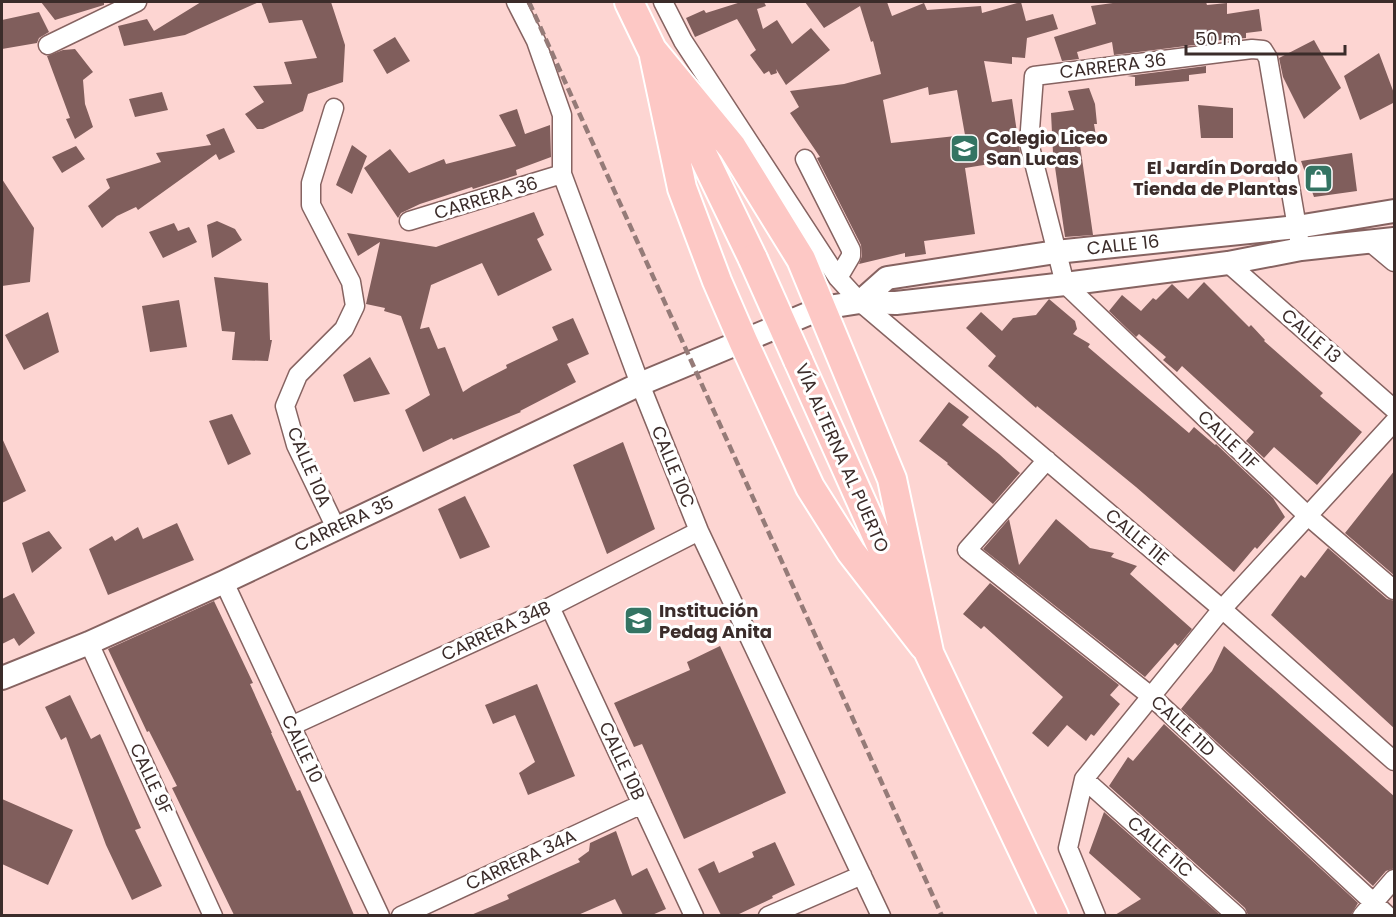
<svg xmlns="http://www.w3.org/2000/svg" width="1396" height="917" font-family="Poppins,sans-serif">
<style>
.building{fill:#805e5c;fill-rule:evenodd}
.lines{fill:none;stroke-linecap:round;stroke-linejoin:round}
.minor-casing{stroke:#866361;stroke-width:21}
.tertiary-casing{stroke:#866361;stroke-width:26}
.primary-casing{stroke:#fff;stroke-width:32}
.minor{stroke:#fff;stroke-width:18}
.tertiary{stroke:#fff;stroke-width:22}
.primary{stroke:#fdc8c5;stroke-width:28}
.rail{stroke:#957b78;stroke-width:4.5;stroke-dasharray:9 4.5;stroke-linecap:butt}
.primary-bridge-casing{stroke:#fff;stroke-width:32;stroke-linecap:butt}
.primary-bridge{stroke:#fdc8c5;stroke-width:28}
.labels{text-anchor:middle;stroke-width:6;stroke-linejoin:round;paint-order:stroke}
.street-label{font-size:18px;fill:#3b2c2a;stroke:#fff}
.poi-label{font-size:18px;font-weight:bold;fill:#3b2c2a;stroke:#fff;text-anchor:start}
</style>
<rect width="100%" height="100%" fill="#fdd5d2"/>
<path class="building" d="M41,2H104V5L55,20Z
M201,2H259L185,35L124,46L118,26L147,19L154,31Z
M261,2H331L345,45L343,82L308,94L303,111L263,129H257L245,114L264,102L253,86L292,84L284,62L317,58L302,20L269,23Z
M741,2H764L766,6L757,9L763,29L777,20L792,44L811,28L830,50L786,85L776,69L777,73L771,75L769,71L764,74L750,55L756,50L737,19L695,37L686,18L704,10L706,13Z
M805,2H887L892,16L924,3L927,10L981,6L982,13L1021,2L1026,21L1053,14L1058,29L1027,38L1025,58L1012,57V64L984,61L992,102L1012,99L1021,159L965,168L975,234L924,241L926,254L905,257V253L859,264L862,256L861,245L817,158L820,157L790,113L799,107L790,91L844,84L881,74L873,41L871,42L860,6L824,28ZM928,87L929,95L957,90L965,135L891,143L883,100Z
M1120,2H1206L1207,5L1227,3V14L1259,9L1262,31L1246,33V38L1210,41V43L1114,55L1112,42L1077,52L1079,59L1062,61L1054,37L1096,24L1091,6Z
M39,12L49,32L39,38L37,43L2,49V20Z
M395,37L410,61L387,74L373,50Z
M1314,40L1341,88L1304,119L1283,77L1279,58Z
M75,49L93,72L83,80L85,104L93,127L75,139L66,119L70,118L47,56L63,50Z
M1379,53L1395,96V102L1360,120L1344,76Z
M1206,66V73L1189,75V81L1135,86V77L1127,76Z
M1089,88L1095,104L1097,124H1094L1096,136L1079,138L1093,235L1065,237L1053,153L1051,113L1074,110L1068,91Z
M162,92L168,110L135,117L129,99Z
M1198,105L1233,108V138H1201Z
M517,109L525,134L550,125L551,157L516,170L517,175L473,189L472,187L420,204L401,213L398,218L364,168L390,149L409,173L444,159L446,164L516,146L499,115Z
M224,128L235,152L219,160L216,154L138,210L136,207L117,216L102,228L88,206L110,188L106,179L161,162L156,153L211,145L206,135Z
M352,145L367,156L352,194L336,185Z
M76,146L85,159L62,173L52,157Z
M1352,153L1357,191L1314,197L1301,161Z
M2,179L34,228L30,282L2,286Z
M534,212L544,235L537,239L552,270L498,296L482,263L431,285L420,329L429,327L438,349L445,347L463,392L472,386L507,368L506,365L558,340L552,327L573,318L589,354L567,364L576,382L520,411L521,412L453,440L452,438L423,452L405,410L430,395L401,316L384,311L385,308L366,304L380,242L358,256L347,233L436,247Z
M217,221L235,229L242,240L212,258L207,225Z
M174,223L178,231L189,227L197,242L163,258L149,232Z
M214,277L268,283L270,340H272L268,361L232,360L235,332L222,331Z
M1204,282L1249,327L1251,325L1265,340L1264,341L1323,393L1320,396L1362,432L1317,485L1274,447L1264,458L1246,441L1254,432L1182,366L1177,372L1163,360L1166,357L1139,334L1136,337L1109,311L1122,295L1141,311L1153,298L1156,300L1172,284L1188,299Z
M1049,299L1075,321L1077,329L1073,334L1090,344L1088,347L1189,433L1194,427L1215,445L1216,444L1273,498L1285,517L1257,549L1255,547L1234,572L1136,487L1037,406L1036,408L988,366L996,356L966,328L981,312L1002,331L1013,318L1036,315Z
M179,300L187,347L150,352L142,306Z
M48,312L59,352L24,370L5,335Z
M370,357L390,394L354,402L343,375Z
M949,402L969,417L962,425L999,454L1020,473L993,504L947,464L948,463L919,441Z
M232,414L251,454L228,465L209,421Z
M2,438L26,491L2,503Z
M623,442L655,529L607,554L573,465Z
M1395,470V576L1345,533Z
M465,496L490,547L460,559L438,509Z
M1009,519L1019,565L1056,519L1090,548L1114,553L1111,557L1137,566L1130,574L1192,629L1178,646L1175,643L1145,677L983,549Z
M177,523L194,560L108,595L89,549L112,536L115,541L138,527L143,539Z
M49,531L62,548L32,573L22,543Z
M1328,548L1387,599L1395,601V729L1271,615L1301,575L1305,578Z
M990,583L1119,685L1110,695L1120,704L1094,736L1091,734L1086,741L1067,725L1048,747L1032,733L1063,697L984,626L981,629L963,614Z
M14,593L35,633L19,646L14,638L2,644V599Z
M214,601L253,683L250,684L272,733H271L297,791L300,790L354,915H234L172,788L177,786L149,731L147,732L108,649Z
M720,646L786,793L684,839L642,744L634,747L614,703L690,670L687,662Z
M1224,646L1395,797V868L1386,871L1373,886L1181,709L1212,671Z
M537,684L575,776L528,795L519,773L535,762L515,715L493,724L485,705Z
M70,695L91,739L100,734L141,828L135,830L162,886L132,900L106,845L66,737L61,740L45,707Z
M1164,724L1358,903L1351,915H1248L1245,908L1109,786L1128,757L1133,761Z
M2,799L73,830L48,885L2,864Z
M1104,812L1220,915H1115L1141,899L1089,853Z
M616,831L632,876L647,868L666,909L652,915H623L615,899L578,915H471L509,899L507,895L580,862L578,859L589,851L590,843Z
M775,842L795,885L772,896L773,898L737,915H721L698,869L714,861L719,873L754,857L752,852Z"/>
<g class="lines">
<defs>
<path id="minor" d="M516,2L536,41L562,115V174L640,384L699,531L881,916
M663,2L683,41L838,278L860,302L1222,609L1394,761
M48,45L137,2
M334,108L311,183V205L351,282L355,306L344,329L298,375L285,406L296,445L336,528
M805,159L851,250V256L838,278
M409,221L562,174
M1299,239L1268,58L1263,50L1252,49L1034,76L1029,143L1065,284L1308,516L1394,590
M1370,242L1394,262
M1228,263L1394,409
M1047,460L967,550L1152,697L1388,916
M224,582L380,916
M550,607L694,916
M89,643L213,916
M291,726L550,607L699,531
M1084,779L1237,916
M401,916L642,804
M768,916L862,875
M1096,916L1068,848L1084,779L1222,609L1394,422
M1362,916L1394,879"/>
<path id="tertiary" d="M860,302L887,278L1056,252L1297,227L1394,211
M2,678L89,643L224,582L640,384L822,308L860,302L896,303L1065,284L1228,263L1301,249L1394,239"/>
<path id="primary" d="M629,2L753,259
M653,51L732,147L801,259L892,479L929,652
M654,56L682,188L717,281L743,341L810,487L851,552L924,646
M798,360L905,599
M921,636L1054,916"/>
</defs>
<use href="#minor" class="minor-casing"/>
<use href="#tertiary" class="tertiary-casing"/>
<use href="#primary" class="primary-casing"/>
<use href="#minor" class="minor"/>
<use href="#tertiary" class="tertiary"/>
<use href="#primary" class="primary"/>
<path class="rail" d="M529,2L942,916"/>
<defs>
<path id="primary-bridge" d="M753,259L798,360"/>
</defs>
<use href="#primary-bridge" class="primary-bridge-casing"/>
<use href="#primary-bridge" class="primary-bridge"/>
</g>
<defs>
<symbol id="school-square" viewBox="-11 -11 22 22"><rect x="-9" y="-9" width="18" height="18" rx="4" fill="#347463" stroke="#fff"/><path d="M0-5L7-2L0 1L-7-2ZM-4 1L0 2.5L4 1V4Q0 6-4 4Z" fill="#fff"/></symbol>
<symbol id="shop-square" viewBox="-11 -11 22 22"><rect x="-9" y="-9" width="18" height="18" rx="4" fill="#347463" stroke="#fff"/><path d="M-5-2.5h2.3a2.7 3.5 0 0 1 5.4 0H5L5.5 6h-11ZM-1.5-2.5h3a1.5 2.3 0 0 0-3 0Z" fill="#fff"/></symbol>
</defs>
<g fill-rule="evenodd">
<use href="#school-square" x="948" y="132" width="33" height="33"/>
<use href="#shop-square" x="1302" y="162" width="33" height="33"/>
<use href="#school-square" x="622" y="604" width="33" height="33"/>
</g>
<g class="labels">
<g class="street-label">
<text transform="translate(1113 66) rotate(-7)" y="6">CARRERA 36</text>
<text transform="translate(486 198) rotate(-17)" y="6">CARRERA 36</text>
<text transform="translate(1123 245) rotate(-6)" y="6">CALLE 16</text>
<text transform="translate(1311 336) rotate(41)" y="6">CALLE 13</text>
<text transform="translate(1228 440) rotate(44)" y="6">CALLE 11F</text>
<text transform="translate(842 458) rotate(66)" y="6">VÍA ALTERNA AL PUERTO</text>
<text transform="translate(309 467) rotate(67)" y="6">CALLE 10A</text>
<text transform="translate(673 467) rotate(68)" y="6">CALLE 10C</text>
<text transform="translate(344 524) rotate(-25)" y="6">CARRERA 35</text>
<text transform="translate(1137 537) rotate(40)" y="6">CALLE 11E</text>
<text transform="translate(496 631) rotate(-25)" y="6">CARRERA 34B</text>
<text transform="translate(1183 726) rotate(43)" y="6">CALLE 11D</text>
<text transform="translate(302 749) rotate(65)" y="6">CALLE 10</text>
<text transform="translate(622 761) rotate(65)" y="6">CALLE 10B</text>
<text transform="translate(151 779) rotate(65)" y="6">CALLE 9F</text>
<text transform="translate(1160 847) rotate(42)" y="6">CALLE 11C</text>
<text transform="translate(521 860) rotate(-25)" y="6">CARRERA 34A</text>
</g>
<g class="poi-label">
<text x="986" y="144">Colegio Liceo<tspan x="986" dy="21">San Lucas</tspan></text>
<text x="1298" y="174" text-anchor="end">El Jardín Dorado<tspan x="1298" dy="21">Tienda de Plantas</tspan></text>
<text x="659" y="617">Institución<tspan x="659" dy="21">Pedag Anita</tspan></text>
</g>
</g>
<rect width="1396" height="917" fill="none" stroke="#3b2c2a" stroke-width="6"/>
<path d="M1186 45v9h159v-9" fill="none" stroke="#3b2c2a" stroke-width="3"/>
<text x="1195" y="45" font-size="18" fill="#3b2c2a" stroke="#ffffff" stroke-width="4.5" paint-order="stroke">50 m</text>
</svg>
